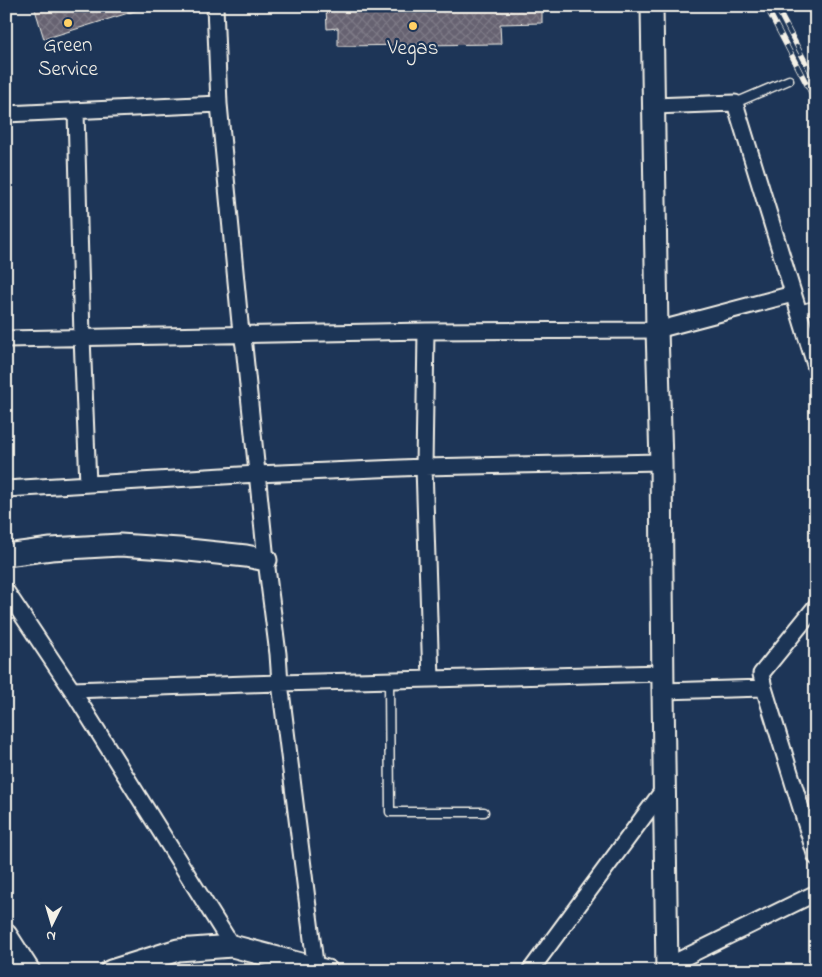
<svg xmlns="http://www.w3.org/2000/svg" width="822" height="977" font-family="'Indie Flower',sans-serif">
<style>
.building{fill:url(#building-cross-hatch);stroke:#f4f1e8}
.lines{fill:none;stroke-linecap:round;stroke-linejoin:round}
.lane-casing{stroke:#f4f1e8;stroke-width:11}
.street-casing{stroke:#f4f1e8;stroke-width:19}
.secondary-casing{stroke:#f4f1e8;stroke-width:25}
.lane{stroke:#1d3557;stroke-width:8}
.street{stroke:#1d3557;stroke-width:15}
.secondary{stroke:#1d3557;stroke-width:21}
.rail-casing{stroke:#f4f1e8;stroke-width:5.5}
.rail{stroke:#1d3557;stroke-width:4;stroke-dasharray:11;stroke-linecap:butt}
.poi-dot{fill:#ffd166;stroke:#1d3557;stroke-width:2}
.labels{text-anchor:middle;stroke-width:4.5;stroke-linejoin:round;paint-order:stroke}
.poi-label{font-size:21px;fill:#f4f1e8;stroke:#1d3557}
</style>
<defs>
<pattern id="building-cross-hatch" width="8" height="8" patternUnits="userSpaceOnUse" patternTransform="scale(1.25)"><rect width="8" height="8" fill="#666271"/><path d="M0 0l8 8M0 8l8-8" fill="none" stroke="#7c7985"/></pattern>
</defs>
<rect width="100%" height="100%" fill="#1d3557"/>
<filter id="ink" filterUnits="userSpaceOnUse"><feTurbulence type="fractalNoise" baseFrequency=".02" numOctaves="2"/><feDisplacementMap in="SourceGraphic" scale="10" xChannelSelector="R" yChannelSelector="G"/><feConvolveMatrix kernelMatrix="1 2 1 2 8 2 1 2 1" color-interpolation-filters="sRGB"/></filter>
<g filter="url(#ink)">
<path class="building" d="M34,6H151L44,39Z
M326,6H542V23L500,24L501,44L338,46V28L327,29Z
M816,793V829L806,796Z"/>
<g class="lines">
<defs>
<path id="lane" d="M735,103L789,80
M798,310L816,305
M389,680L390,812H484"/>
<path id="street" d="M215,6L219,104L240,323L244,346L266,560L278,654L280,683L316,971
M654,106L735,103L816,368
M76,111L82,337L88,484
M6,114L219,104
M426,331L424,467L431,679
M6,339L426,331L657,330L793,294
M6,489L257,474L424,467L661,462
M6,591L72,690L232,946
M816,606L761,674L764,688L816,857
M72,690L280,683L663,673
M663,691L764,688
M667,966L816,893
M530,971L664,789"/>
<path id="secondary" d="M652,6L657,330L661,462L663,691L667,971
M6,555L51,549L120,545L179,549L246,556L266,560
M6,935L29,971
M111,971L178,950L232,946L327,971"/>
</defs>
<use href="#lane" class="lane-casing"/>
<use href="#street" class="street-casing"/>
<use href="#secondary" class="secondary-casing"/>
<use href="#lane" class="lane"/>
<use href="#street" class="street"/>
<use href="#secondary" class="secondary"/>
<defs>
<path id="rail" d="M766,6L816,102
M776,6L816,82"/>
</defs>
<use href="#rail" class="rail-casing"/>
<use href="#rail" class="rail"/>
</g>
</g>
<g class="poi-dot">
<circle cx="68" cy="23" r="5"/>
<circle cx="413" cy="26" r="5"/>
</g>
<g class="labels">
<g class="poi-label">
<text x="68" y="51">Green<tspan x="68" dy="24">Service</tspan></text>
<text x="413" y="54">Vegas</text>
</g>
</g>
<rect width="822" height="977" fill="none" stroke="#1d3557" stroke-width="25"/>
<rect x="12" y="12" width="797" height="952" fill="none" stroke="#f4f1e8" stroke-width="2" filter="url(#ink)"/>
<g transform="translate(52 924) rotate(185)" stroke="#1d3557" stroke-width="4" paint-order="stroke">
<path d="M0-4L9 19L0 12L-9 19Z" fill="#f4f1e8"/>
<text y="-8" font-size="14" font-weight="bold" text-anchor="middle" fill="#f4f1e8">N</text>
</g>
</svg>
